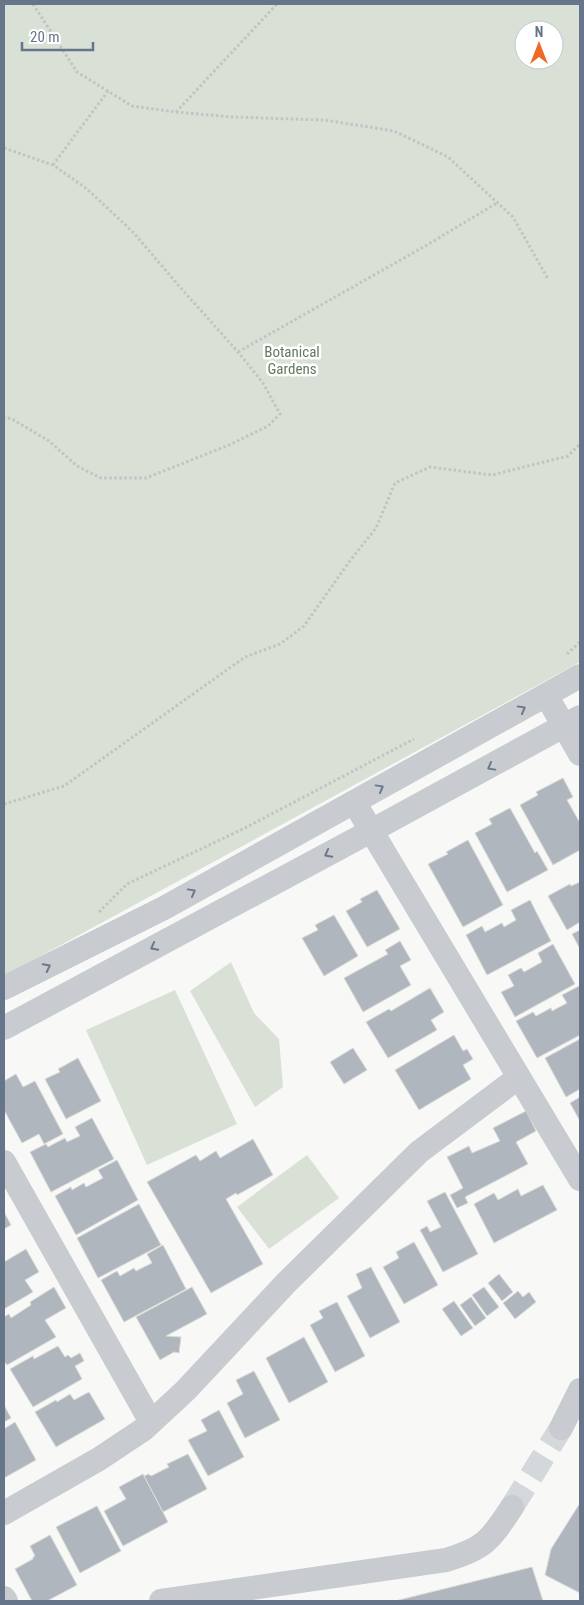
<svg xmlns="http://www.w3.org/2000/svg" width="584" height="1605" font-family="'Roboto Condensed',sans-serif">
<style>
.green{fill:#d9e1d7;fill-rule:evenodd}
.building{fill:#afb6bd;stroke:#dadbd8}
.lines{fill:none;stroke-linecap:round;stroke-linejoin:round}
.minor-tunnel{stroke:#d4d8db;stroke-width:24;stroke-dasharray:24 12;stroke-linecap:butt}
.path{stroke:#c2c3c6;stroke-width:3;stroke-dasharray:2.5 2.5;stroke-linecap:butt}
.minor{stroke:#c8cbcf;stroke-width:24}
.oneway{stroke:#6b798c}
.labels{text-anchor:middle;stroke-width:5;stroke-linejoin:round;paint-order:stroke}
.park-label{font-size:15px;fill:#637a61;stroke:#fff}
</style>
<rect width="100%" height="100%" fill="#f8f9f6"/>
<path class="green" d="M4,4H580V662L4,976ZM524,30H554V60H524Z
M231,962L254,1013L279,1039L283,1087L255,1107L190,991Z
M175,990L237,1124L147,1165L86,1030Z
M307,1155L339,1198L269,1249L237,1207Z"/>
<path class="building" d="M563,778L573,797L567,800L580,823V850L553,865L520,805L538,795L536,792Z
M510,808L535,853L537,851L548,870L507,892L475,833L492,824L489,819Z
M468,840L503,905L463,927L428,864L448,854L446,852Z
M580,882V922L567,930L548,896L570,884L571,886Z
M377,890L400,929L367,947L346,911L362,902L360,899Z
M530,900L551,941L487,975L466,935L482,926L485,932L502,923L504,927L516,920L511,910Z
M334,915L358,956L324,976L302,938L318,930L315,925Z
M580,930V949L572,934Z
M400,941L411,960L400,966L411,985L363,1012L344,978L388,954L385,950Z
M553,944L575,984L515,1017L501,992L514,986L508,975L521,968L524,972L542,962L538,953Z
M579,986L580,989V1035L537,1058L516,1021L533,1012L536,1016L551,1008L552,1011L567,1003L562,995Z
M430,988L444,1012L431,1020L437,1030L388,1058L366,1022L389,1009L391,1011Z
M454,1035L463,1051L467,1049L473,1059L463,1065L471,1079L419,1110L395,1070Z
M580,1039V1089L566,1097L545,1058Z
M353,1048L367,1070L344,1084L330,1062Z
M78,1058L101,1101L66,1119L45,1079L60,1072L58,1069Z
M16,1074L23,1087L35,1081L63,1134L44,1144L39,1134L22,1143L4,1110V1081Z
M580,1097V1121L570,1103Z
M526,1111L536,1131L516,1142L528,1164L465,1197L468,1203L457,1208L450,1195L463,1188L447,1157L469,1146L472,1153L500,1141L493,1128Z
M92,1118L114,1159L51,1192L30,1152L46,1144L48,1147L65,1138L67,1142L80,1136L75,1127Z
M253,1139L273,1175L237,1195L236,1193L226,1199L263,1264L211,1293L147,1182L196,1155L200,1161L216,1151L220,1158Z
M117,1160L138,1200L76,1235L55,1196L71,1187L72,1190L84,1183L86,1187L103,1178L98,1170Z
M543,1185L557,1210L494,1243L474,1204L494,1193L498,1200L518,1189L521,1196Z
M445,1192L478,1254L443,1272L420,1230L427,1226L430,1232L441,1227L427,1201Z
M139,1204L161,1245L98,1278L77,1238Z
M4,1212L11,1225L4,1229Z
M414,1242L438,1285L404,1304L383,1267L399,1258L396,1252Z
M163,1245L186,1289L124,1322L101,1280L117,1271L120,1276L134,1268L136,1271L152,1263L147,1254Z
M26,1249L39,1272L25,1280L33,1292L4,1309V1262Z
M371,1267L400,1322L370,1338L347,1296L362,1288L356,1274Z
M499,1274L513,1292L502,1301L488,1283Z
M54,1287L66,1308L45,1320L56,1337L7,1365L4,1361V1317L9,1314L11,1318L31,1305L30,1302Z
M192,1287L207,1314L166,1336L181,1337L179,1353L174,1352L160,1360L136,1317Z
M484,1287L499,1307L487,1316L472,1295Z
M518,1291L523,1297L529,1292L536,1302L515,1319L503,1303Z
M471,1297L486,1318L475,1326L460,1305Z
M454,1301L473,1328L461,1336L442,1309Z
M337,1302L365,1356L335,1372L310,1325L323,1318L319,1311Z
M304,1337L328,1382L289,1403L266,1358Z
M58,1346L65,1357L68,1355L71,1358L80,1353L84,1361L75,1366L82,1379L33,1407L10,1369L33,1356L34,1359Z
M254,1371L280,1420L245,1438L227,1403L243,1394L236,1380Z
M89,1392L105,1419L56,1447L35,1412L56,1400L57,1402L70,1394L74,1400Z
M4,1405L11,1418L4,1422Z
M219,1410L244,1457L208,1476L188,1440L207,1431L201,1420Z
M15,1422L36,1460L4,1478V1429Z
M188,1454L207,1489L163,1512L144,1476L149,1474L151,1476L169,1467L167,1464Z
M143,1474L168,1522L123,1546L104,1511L126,1499L119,1487Z
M580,1503V1593L545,1575L551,1549Z
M97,1506L121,1551L80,1573L56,1527Z
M50,1535L77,1585L47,1601H32L15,1569L33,1559V1557L35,1556L30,1546Z
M532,1567L543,1601H395Z"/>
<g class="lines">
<path class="minor-tunnel" d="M512,1507L561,1428"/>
<path class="path" d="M33,4L77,72L132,106L176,112L277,4
M176,112L232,117L324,120L394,131L448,157L513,217L548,279
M4,148L53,165L87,189L133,232L179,286L238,352L263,383L280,414L268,426L229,445L146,478H101L77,466L49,441L12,419L4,417
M53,165L108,91
M238,352L427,245L497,203
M567,654L580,642
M4,804L64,786L245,657L280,644L304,626L349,562L376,528L395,483L430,467L492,475L568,456L580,444
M99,912L127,884L245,828L414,739"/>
<path class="minor" d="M546,695L580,754
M354,802L580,1179
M4,988L164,908L580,676
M4,1028L371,831L580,717
M4,1162L151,1422
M561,1428L580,1390
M4,1513L99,1459L144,1429L185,1391L286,1283L419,1152L519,1077
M4,1598L6,1601
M161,1601L446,1560C486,1548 490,1540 512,1507"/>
</g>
<defs><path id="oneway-chevron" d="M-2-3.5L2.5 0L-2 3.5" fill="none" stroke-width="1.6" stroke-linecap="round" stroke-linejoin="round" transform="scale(1.25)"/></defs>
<g class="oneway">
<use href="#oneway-chevron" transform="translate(522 709) rotate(-29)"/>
<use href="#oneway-chevron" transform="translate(491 767) rotate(151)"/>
<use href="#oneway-chevron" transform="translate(380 788) rotate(-29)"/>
<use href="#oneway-chevron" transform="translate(328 854) rotate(152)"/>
<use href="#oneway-chevron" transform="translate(192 892) rotate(-29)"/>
<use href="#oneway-chevron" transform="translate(154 947) rotate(152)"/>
<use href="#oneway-chevron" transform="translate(47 967) rotate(-27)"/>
</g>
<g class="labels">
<g class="park-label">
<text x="292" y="357">Botanical<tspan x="292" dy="17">Gardens</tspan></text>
</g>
</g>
<rect width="584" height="1605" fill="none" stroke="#667589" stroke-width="10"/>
<g transform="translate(539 45)"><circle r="24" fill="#ffffff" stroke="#c2c8d0"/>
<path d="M0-4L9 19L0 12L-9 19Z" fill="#ee6921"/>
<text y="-8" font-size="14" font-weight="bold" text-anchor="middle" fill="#667589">N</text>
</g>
<path d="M22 42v8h71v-8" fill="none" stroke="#667589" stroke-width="2.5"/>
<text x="30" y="42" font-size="15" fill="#667589" stroke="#ffffff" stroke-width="4" paint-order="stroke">20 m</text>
</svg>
